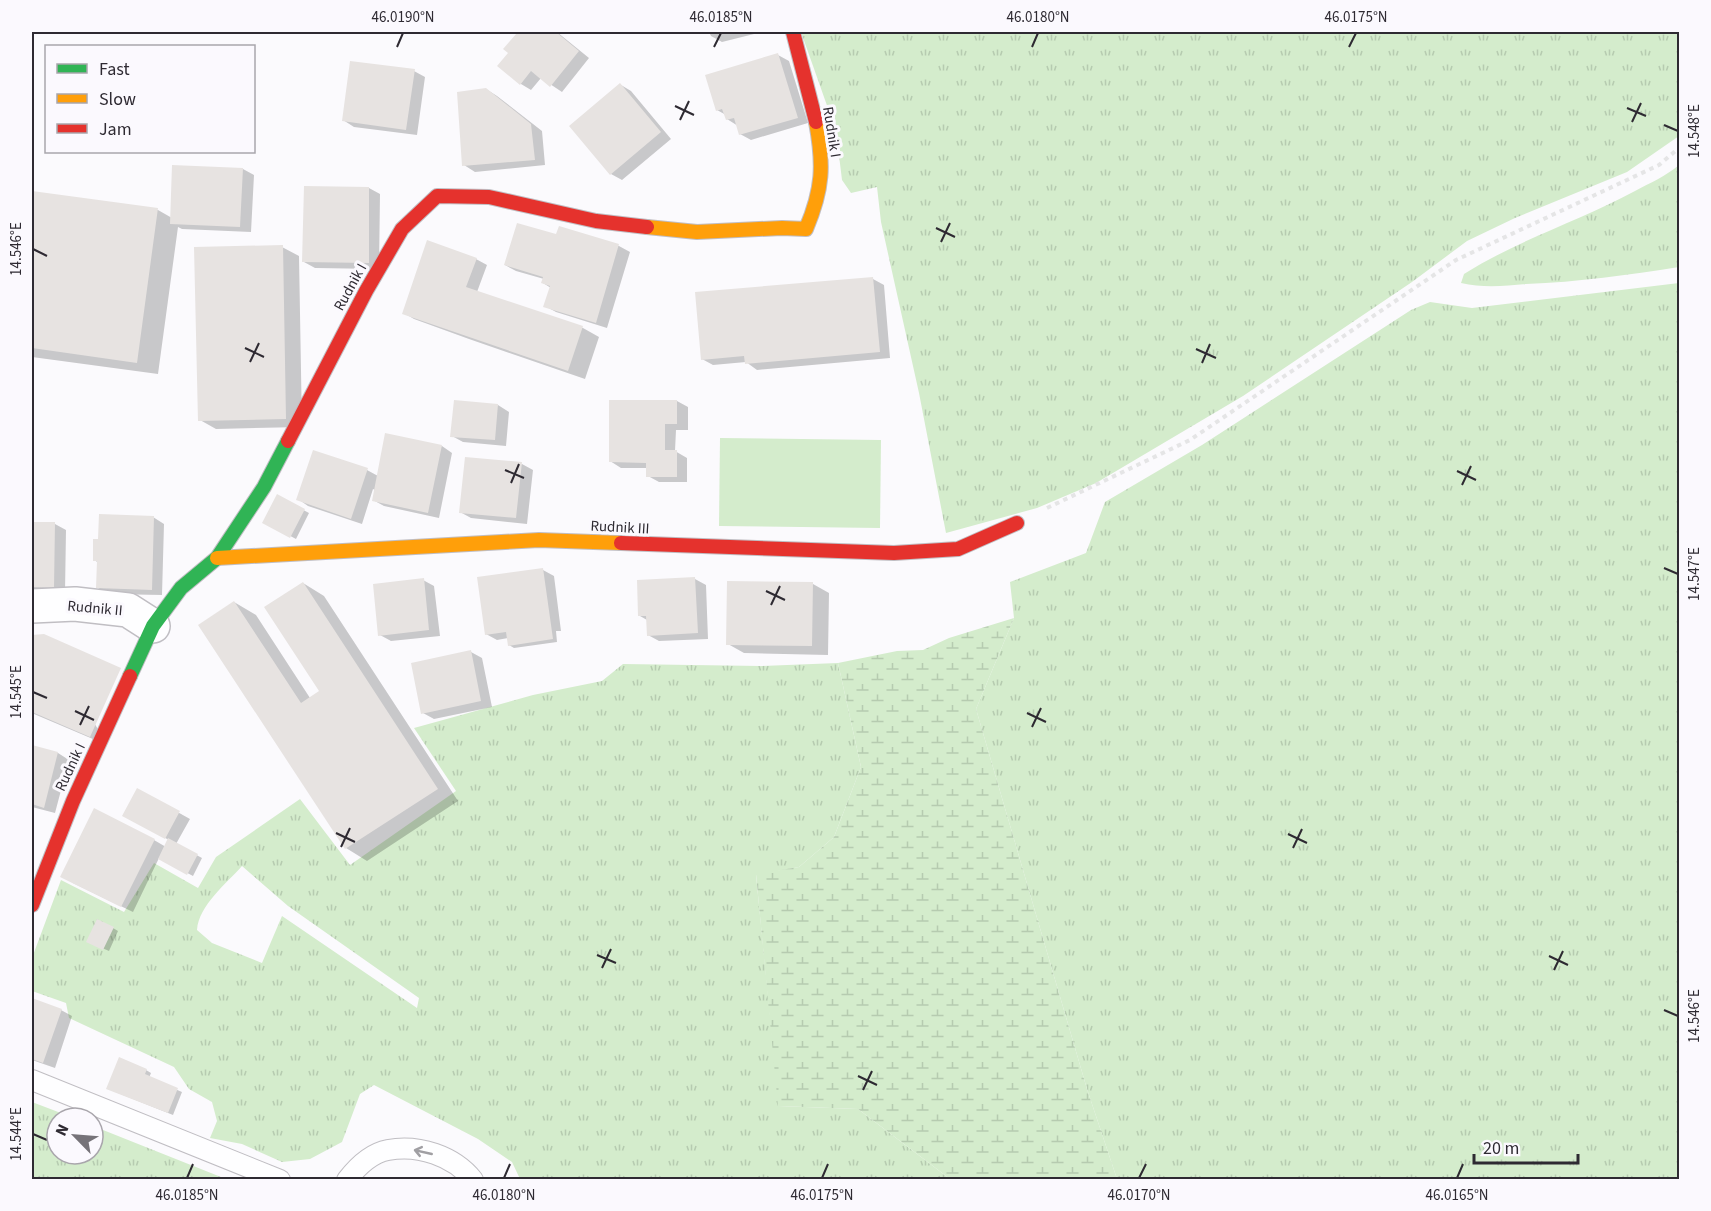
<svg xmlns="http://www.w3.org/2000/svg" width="1711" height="1211" font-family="'Source Sans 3',sans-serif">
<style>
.grass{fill:url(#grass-tufts);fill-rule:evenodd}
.wetland{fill:url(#wetland-marsh)}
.park{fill:#d4eccc}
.shadow{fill:#0003}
.building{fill:#e7e3e1}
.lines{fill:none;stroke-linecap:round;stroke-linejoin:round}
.lane-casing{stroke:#c0bec3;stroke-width:22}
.street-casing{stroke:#c0bec3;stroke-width:36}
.fast-casing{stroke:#c0bec3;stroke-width:16}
.slow-casing{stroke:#c0bec3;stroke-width:16}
.jam-casing{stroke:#c0bec3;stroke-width:16}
.path{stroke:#e5e5e6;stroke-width:4;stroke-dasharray:4.5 4.5;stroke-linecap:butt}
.lane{stroke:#fefeff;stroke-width:20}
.street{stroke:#fefeff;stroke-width:33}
.fast{stroke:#30b455;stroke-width:14}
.slow{stroke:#ff9f0a;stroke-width:14}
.jam{stroke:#e5322d;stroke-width:14}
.oneway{stroke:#a09fa3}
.ticks{fill:none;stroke:#2e2a32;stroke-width:2}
.labels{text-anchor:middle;stroke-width:6;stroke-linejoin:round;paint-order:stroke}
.street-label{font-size:15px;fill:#2e2a32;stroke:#fbf9fe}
.neatline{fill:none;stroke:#2e2a32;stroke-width:2}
.ticks-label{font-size:15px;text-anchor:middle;fill:#2e2a32}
</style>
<defs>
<pattern id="grass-tufts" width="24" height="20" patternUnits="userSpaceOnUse" patternTransform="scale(1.5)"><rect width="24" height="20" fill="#d4eccc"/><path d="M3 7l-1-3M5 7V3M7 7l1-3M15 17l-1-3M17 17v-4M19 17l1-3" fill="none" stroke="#b6cbb0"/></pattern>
<pattern id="wetland-marsh" width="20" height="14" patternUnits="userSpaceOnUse" patternTransform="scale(1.5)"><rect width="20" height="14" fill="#d4eccc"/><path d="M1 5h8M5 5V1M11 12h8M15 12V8" fill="none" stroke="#b6cbb0"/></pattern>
</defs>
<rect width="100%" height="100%" fill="#fbfafd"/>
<path class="grass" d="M801,32H1679V136L1627,172L1515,218L1467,241L1412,282L1243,396L1096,483L1037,508L946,533L919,393L881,222L877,187L851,193L842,180L836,131Z
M1679,165V267C1629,275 1578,282 1526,284C1504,286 1483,288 1461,283L1464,274C1518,240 1579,221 1635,191C1650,183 1666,176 1679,165Z
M1679,283V1179H1117L1087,1089L976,709L1014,618L1010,582L1086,553L1105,502L1202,445L1411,310L1430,302L1472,308Z
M838,663L861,767L834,837L799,867L756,875L779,1106L858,1109L950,1179H520L512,1162L478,1139L374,1085L360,1094L342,1142L310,1159L282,1162L242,1144L210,1138L217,1121L212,1102L189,1089L174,1067L69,1018L66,1003L32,991V958L61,880L124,912L154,863L198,888L216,857L300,799L350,865L456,791L414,728L533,695L602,681L623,664L761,666ZM242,866L288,906L419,998L417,1008L282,916L262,963L212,943L197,930C199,905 226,884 242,866Z
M32,1102L74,1118H57V1154H93V1126L226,1179H32Z"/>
<path class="wetland" d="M1014,618L976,709L1087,1089L1117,1179H950L858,1109L778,1106L756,874L799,867L834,837L861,767L838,663L897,651L923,650L949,638Z"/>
<path class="park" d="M720,438L881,440L880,528L719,526Z"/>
<path class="shadow" d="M517,32H557L589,58L562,92L541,78L531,90L521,84L510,52L519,33Z
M709,32H762L722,42L711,36Z
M778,55L789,61L808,123L751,140L740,134L738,126L727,119L726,115L717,110Z
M414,71L425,77L417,135L354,127L343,120Z
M621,85L631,91L671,139L622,180L611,174Z
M486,89L497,96L542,131L545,165L475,172L464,165Z
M243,169L254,175L251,232L182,229L178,227L158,374L32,357V192L158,210L172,218Z
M305,187L369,188L380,194L379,269L315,268L304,262Z
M560,228L619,246L630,252L607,328L556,312L545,306L551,288L543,283L544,279L516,271L505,265L557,236Z
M282,247L299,256L302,427L216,429L200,420Z
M476,259L487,265L477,292L583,328L599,337L585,379L469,339L414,319L404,313Z
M873,279L884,285L890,358L757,370L746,362L713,365L702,359Z
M677,401L688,407V430H676L675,451L687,458V482H659L648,476V468H621L610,461Z
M498,405L509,412L506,446L463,442L452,436Z
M442,446L452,453L439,518L384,506L373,500L375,490L373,489L362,524L308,506L298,499L367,470L378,476Z
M522,464L533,470L527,524L471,518L460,512Z
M277,496L309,513L296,539L264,522Z
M153,517L164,524L162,595L109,594L98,588L99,563L94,560Z
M32,524H55L66,530L65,593H32Z
M543,570L554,576L561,631H556L557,642L514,648L509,645L508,638L497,640L486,634Z
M695,579L706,585L708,639L659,641L648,635L647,620L640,616L638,582Z
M423,580L434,586L440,636L391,641L380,635Z
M303,583L324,596L458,801L367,861L346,848L200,625L234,602L256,615L310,698L321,691Z
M813,584L829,593L828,655L744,653L728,644Z
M44,636L107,745L34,714L32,721V637Z
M471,652L482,658L492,707L434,719L423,713Z
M32,747L58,753L69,760L55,813L32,807Z
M138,790L190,819L176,844L202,858L193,876L159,858L133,912L73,883L154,840L166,847L169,840L124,816Z
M113,928L118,931L109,951L93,944Z
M32,1000L61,1010L72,1016L55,1068L32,1060Z
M146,1070L151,1073L149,1078L182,1092L173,1115L113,1091Z"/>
<path class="building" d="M515,32H556L579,51L550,87L531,71L520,85L497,66L508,53L503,49L517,33Z
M778,53L798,118L739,135L734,118L726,120L722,109L716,111L705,75Z
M350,61L415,69L406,130L342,121Z
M620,83L661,132L610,175L569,126Z
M486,88L531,124L535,160L462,166L457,92Z
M172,165L243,168L240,227L170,224Z
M304,186L369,187V263L302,262Z
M32,191L158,208L137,363L32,348Z
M517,223L556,234L559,226L619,244L596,323L543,307L550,286L541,283L543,277L504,265Z
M427,240L477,258L466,287L583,326L568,371L402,314Z
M283,245L286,419L198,421L194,247Z
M873,277L880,352L745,364L744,356L701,360L695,292Z
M454,400L498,404L495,440L450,437Z
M609,400H677V424H665V450H677V477H646V463L609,462Z
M385,433L442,445L428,513L372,501Z
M313,450L368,468L351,519L296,500Z
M465,457L522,462L516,518L459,513Z
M277,494L305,509L290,538L262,523Z
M99,514L154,516L152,590L96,588L97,561H93V539H98Z
M32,522H55L54,588L32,587Z
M543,568L553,639L508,646L506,632L485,635L477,577Z
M695,577L698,633L647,636L646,616H638L637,580Z
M424,578L429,630L378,636L373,584Z
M727,581L813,582L812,646L726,645Z
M303,582L438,789L345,849L198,625L234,601L301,703L319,691L264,607Z
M44,634L121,668L90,737L32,712V635Z
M471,650L481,701L421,714L411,663Z
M32,745L58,752L44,808L32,804Z
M137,788L180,811L165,839L122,816Z
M94,808L155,839L121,907L60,877Z
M168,838L198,854L187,875L158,859Z
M97,919L114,927L103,950L86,942Z
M32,998L62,1009L43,1063L32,1059Z
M119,1057L147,1069L145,1074L178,1088L168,1113L106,1089Z"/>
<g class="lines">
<defs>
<path id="lane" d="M32,1080L280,1180
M347,1180C357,1167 372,1153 388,1150C418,1144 454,1156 473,1180"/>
<path id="street" d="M32,606L75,604L128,610L153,626"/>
<path id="fast" d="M130,676L153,626L181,588L217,558L264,487L288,441"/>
<path id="slow" d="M647,227L697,232L782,228L806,229C823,189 824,165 816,122
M217,558L539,540L621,543"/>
<path id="jam" d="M793,32L816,122
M288,441L366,291L402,229L437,196L489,197L596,221L647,227
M621,543L894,553L958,549L1017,523
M32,905L73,801L130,676"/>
</defs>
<use href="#lane" class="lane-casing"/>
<use href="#street" class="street-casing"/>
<use href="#fast" class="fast-casing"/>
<use href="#slow" class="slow-casing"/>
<use href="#jam" class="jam-casing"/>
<path class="path" d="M1047,508L1190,440L1456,260L1659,165L1680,147"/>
<use href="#lane" class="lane"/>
<use href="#street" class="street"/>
<use href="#fast" class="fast"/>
<use href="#slow" class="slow"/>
<use href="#jam" class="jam"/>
</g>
<defs><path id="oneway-shaft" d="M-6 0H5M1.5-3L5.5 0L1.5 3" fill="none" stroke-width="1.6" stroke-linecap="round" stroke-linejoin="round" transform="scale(1.5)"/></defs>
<use class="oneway" href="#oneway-shaft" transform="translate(423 1152) rotate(-167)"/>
<path class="ticks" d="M397,47L403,33M714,47L721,33M1032,47L1038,33M1349,47L1356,33M675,106L694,115M1627,108L1646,116M680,120L689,101M1632,122L1641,103M1664,125L1678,131M936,228L955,237M941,242L950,223M33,249L47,256M245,348L264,357M1196,349L1216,358M250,362L259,343M1202,363L1210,344M505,470L524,478M1457,471L1476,480M511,483L519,464M1462,485L1471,466M1664,568L1678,574M766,591L785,600M771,605L780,586M33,692L47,698M75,711L94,720M1027,713L1046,722M80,725L89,706M1032,727L1041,708M336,833L355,842M1288,834L1307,843M341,847L350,828M1293,848L1302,829M597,955L616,963M1549,956L1568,965M602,968L611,949M1554,970L1563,951M1664,1010L1678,1016M858,1076L877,1085M863,1090L872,1071M33,1134L47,1140M187,1178L193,1164M504,1178L510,1164M822,1178L828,1164M1139,1178L1146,1164M1457,1178L1463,1164"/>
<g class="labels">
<g class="street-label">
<text transform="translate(832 132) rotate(81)" y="5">Rudnik I</text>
<text transform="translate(350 287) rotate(-61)" y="5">Rudnik I</text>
<text transform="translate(620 527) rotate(3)" y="5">Rudnik III</text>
<text transform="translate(95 608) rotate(5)" y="5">Rudnik II</text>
<text transform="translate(70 767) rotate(-65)" y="5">Rudnik I</text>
</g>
</g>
<rect width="1711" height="1211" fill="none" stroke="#fbf9fe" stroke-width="66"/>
<rect x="45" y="45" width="210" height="108" fill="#fbf9fe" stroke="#a9a6ac" stroke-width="1.5"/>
<rect x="57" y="64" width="30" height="9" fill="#30b455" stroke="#a9a6ac" stroke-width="1.5"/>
<text x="99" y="75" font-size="18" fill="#2e2a32">Fast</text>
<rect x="57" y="94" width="30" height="9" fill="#ff9f0a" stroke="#a9a6ac" stroke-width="1.5"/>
<text x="99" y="105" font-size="18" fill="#2e2a32">Slow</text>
<rect x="57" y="124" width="30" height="9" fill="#e5322d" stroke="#a9a6ac" stroke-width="1.5"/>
<text x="99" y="135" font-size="18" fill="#2e2a32">Jam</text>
<g transform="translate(75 1136) rotate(295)"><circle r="28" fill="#fbf9fe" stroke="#a9a6ac" stroke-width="1.5"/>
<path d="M0-4.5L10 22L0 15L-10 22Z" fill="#767379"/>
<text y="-9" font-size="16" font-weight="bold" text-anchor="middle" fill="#2e2a32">N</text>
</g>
<path d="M1474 1154v9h104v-9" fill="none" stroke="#2e2a32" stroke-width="3"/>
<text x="1483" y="1154" font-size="18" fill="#2e2a32" stroke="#fbf9fe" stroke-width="4.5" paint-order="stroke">20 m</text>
<rect x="33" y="33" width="1645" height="1145" class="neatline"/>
<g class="ticks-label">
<text x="403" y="22">46.0190°N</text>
<text x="721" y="22">46.0185°N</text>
<text x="1038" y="22">46.0180°N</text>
<text x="1356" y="22">46.0175°N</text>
<text transform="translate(1694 131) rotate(-90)" y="5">14.548°E</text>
<text transform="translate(16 249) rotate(-90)" y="5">14.546°E</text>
<text transform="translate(1694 574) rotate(-90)" y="5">14.547°E</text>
<text transform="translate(16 692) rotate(-90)" y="5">14.545°E</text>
<text transform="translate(1694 1016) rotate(-90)" y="5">14.546°E</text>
<text transform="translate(16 1134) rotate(-90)" y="5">14.544°E</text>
<text x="187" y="1200">46.0185°N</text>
<text x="504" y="1200">46.0180°N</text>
<text x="822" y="1200">46.0175°N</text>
<text x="1139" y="1200">46.0170°N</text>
<text x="1457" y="1200">46.0165°N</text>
</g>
</svg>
